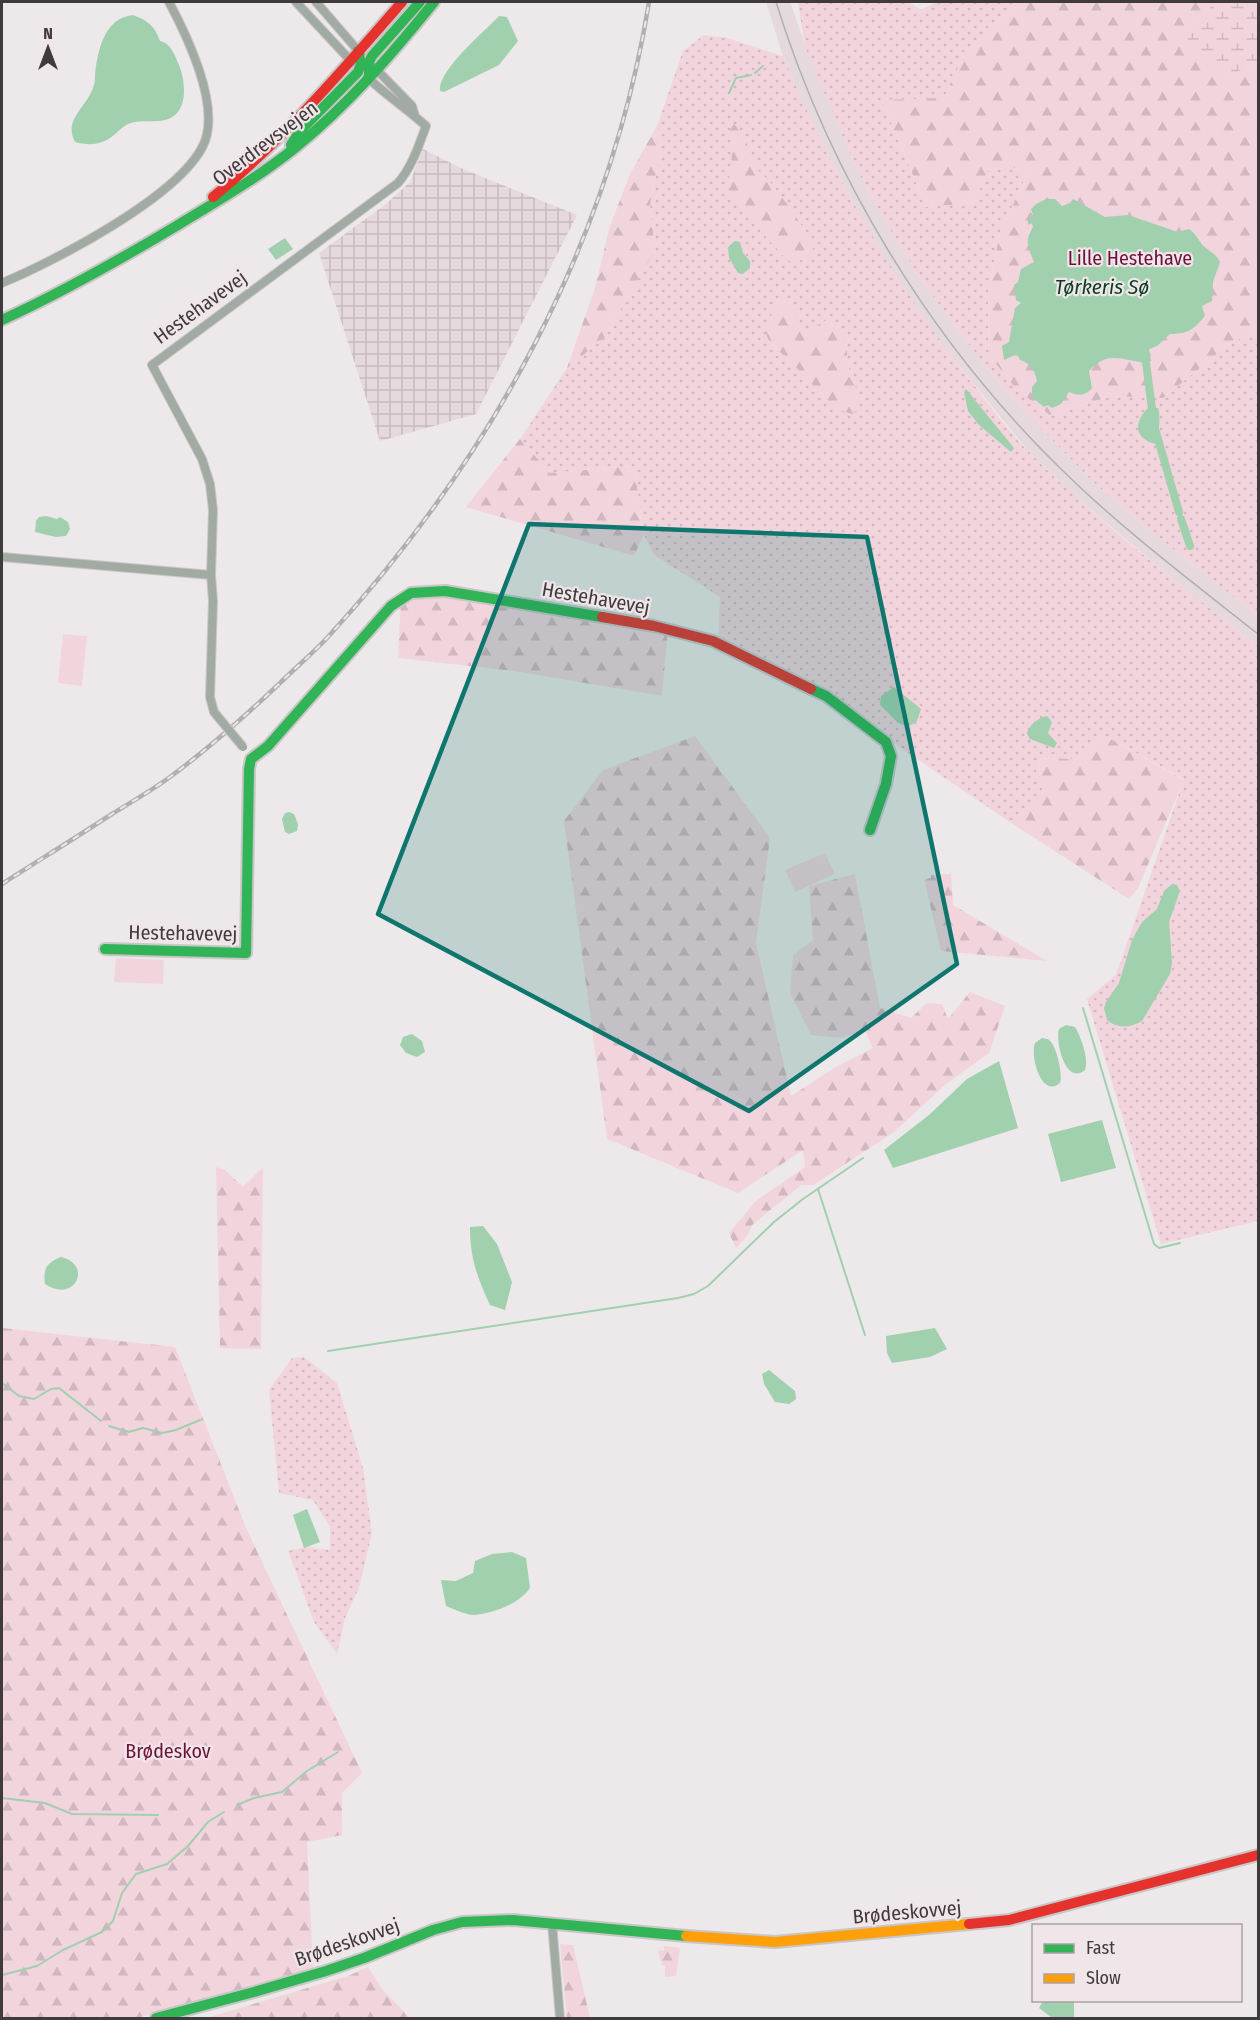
<svg xmlns="http://www.w3.org/2000/svg" width="1260" height="2020" font-family="'Fira Sans Condensed',sans-serif">
<style>
.built{fill:#e6d9dd}
.industrial{fill:url(#industrial-grid)}
.grass{fill:url(#grass-dots)}
.forest{fill:url(#forest-firs)}
.wetland{fill:url(#wetland-marsh)}
.pitch{fill:#f2d4dd}
.water{fill:#a1d0af}
.lines{fill:none;stroke-linecap:round;stroke-linejoin:round}
.stream{stroke:#a1d0af;stroke-width:2}
.canal{stroke:#a1d0af;stroke-width:8}
.street-casing{stroke:#c9c6c7;stroke-width:10}
.fast-casing{stroke:#c9c6c7;stroke-width:14}
.slow-casing{stroke:#c9c6c7;stroke-width:14}
.jam-casing{stroke:#c9c6c7;stroke-width:14}
.street{stroke:#a2aaa4;stroke-width:8}
.fast{stroke:#30b455;stroke-width:10}
.slow{stroke:#ff9f0a;stroke-width:10}
.jam{stroke:#e5322d;stroke-width:10}
.tram{stroke:#aeb1ae;stroke-width:1.5}
.rail-casing{stroke:#aeb1ae;stroke-width:4.5}
.rail{stroke:#f0e5e8;stroke-width:2;stroke-dasharray:7;stroke-linecap:butt}
.street-bridge-casing{stroke:#c9c6c7;stroke-width:10;stroke-linecap:butt}
.street-bridge{stroke:#a2aaa4;stroke-width:8}
.marked{fill:#0f766e;fill-opacity:0.2;stroke:#0f766e;stroke-width:4.5;stroke-linejoin:round}
.labels{text-anchor:middle;stroke-width:4.5;stroke-linejoin:round;paint-order:stroke}
.street-label{font-size:20px;fill:#3f3a3c;stroke:#f0e5e8}
.park-label{font-size:20px;fill:#6d113b;stroke:#f0e5e8}
.water-label{font-size:21px;font-style:italic;fill:#063f20;stroke:#f0e5e8}
</style>
<defs>
<pattern id="industrial-grid" width="8" height="8" patternUnits="userSpaceOnUse" patternTransform="scale(1.5)"><rect width="8" height="8" fill="#e6d9dd"/><path d="M0 4h8M4 0v8" fill="none" stroke="#c6bbbf"/></pattern>
<pattern id="grass-dots" width="8" height="8" patternUnits="userSpaceOnUse" patternTransform="scale(1.5)"><rect width="8" height="8" fill="#f2d4dd"/><path d="M2 2h.1M6 6h.1" fill="none" stroke="#d1b7bf" stroke-width="1.8" stroke-linecap="round"/></pattern>
<pattern id="forest-firs" width="22" height="20" patternUnits="userSpaceOnUse" patternTransform="scale(1.5)"><rect width="22" height="20" fill="#f2d4dd"/><path d="M5 1l3.5 6h-7zM16 11l3.5 6h-7z" fill="#d1b7bf"/></pattern>
<pattern id="wetland-marsh" width="20" height="14" patternUnits="userSpaceOnUse" patternTransform="scale(1.5)"><rect width="20" height="14" fill="#f2d4dd"/><path d="M1 5h8M5 5V1M11 12h8M15 12V8" fill="none" stroke="#d1b7bf"/></pattern>
</defs>
<rect width="100%" height="100%" fill="#ede8e9"/>
<path class="built" d="M766,2H790L806,47L857,170L888,226L922,281L961,334L1001,386L1092,481L1142,524L1258,616V646L1181,586L1076,497L1029,452L944,347L906,292L870,235L809,118L783,56Z"/>
<path class="industrial" d="M423,149L463,169L577,215L476,414L380,441L319,253L386,204L410,182Z"/>
<path class="grass" d="M798,2H909L921,10L937,2H1022L964,54L944,99L882,100L926,207L973,203L988,170L1012,167L1027,174L1000,233L988,292L989,355L1050,415L1111,396L1163,398L1233,341L1258,333V616L1142,524L1092,481L1001,386L961,334L922,281L888,226L857,170L805,47Z
M704,35L727,38L783,56C832,174 894,283 973,384C991,407 1009,432 1030,453C1101,524 1180,585 1258,646V1221L1161,1244L1087,999L1116,975L1184,779L1105,736L1076,759L1038,758L1043,797L1010,822L864,723L718,644L720,597L654,555L644,535L634,466L550,473L520,439L567,368L604,338L655,250L650,205L661,148L657,126L683,51Z
M304,1357L337,1383L363,1468L372,1533L359,1588L345,1618L337,1654L314,1622L288,1551L306,1547L330,1550V1527L313,1500L279,1493L269,1390L292,1358Z"/>
<path class="forest" d="M1022,2H1216L1186,30L1227,77L1258,61V333L1233,341L1163,398L1111,396L1050,415L1017,390L989,355L988,292L1000,233L1027,174L1012,167L988,170L973,203L926,207L882,100L944,98L964,54Z
M734,124L743,135L758,170L772,184L790,208L812,241L813,251C805,259 800,262 788,261L727,195L732,154L730,130Z
M657,126L661,148L650,205L655,250L604,338L567,368L595,288L610,226L630,174Z
M782,298C794,306 798,316 800,329L807,331L830,318L847,343V362L859,397L858,409L852,414L840,410L829,402L786,357L770,344L765,330L767,322Z
M520,439L550,473L634,466L644,535L634,556L466,507Z
M429,596L491,601L668,629L662,696L514,671L398,658L401,601Z
M695,736L770,838L756,943L791,1096L834,1068L873,1048L865,1031L841,1038L811,1035L790,993L793,955L813,940L809,886L855,874L880,1008L911,1018L927,1003L942,1004L948,1019L970,992L1005,1006L989,1053L946,1084L894,1132L813,1185H801L752,1225L747,1236L736,1248L729,1233L756,1201L805,1167L803,1150L738,1193L607,1139L564,821L603,770Z
M1105,736L1184,780L1138,888L1129,899L1010,822L1043,796L1038,758L1076,759Z
M951,874L953,905L1047,961L941,951L924,879L931,878V875Z
M216,1167L225,1170L243,1187L263,1167L261,1349L220,1348Z
M2,1328L175,1347L246,1528L362,1773L342,1793V1835L307,1842L313,1969L137,2018H2Z
M560,1944L573,1945L590,2018H567Z
M664,1946L680,1948L676,1976L665,1977V1966L662,1965L658,1951L664,1950Z
M368,1967L383,1990L409,2017L414,2018H206L348,1976Z"/>
<path class="wetland" d="M1216,2H1258V61L1227,77L1191,52L1186,30Z"/>
<path class="pitch" d="M63,634L87,636L82,686L58,683Z
M825,853L835,874L795,892L785,870Z
M116,958L164,960L163,984L114,982Z"/>
<path class="water" d="M133,15C147,20 155,26 160,41C171,43 175,56 179,65C186,83 189,114 165,120C153,123 140,119 128,124C122,127 119,131 114,135C102,145 89,146 75,142C63,120 86,108 93,88C95,83 95,78 95,74C98,50 104,18 133,15Z
M499,16L507,17L518,41L499,65L444,92L440,91C437,71 485,31 499,16Z
M1046,199H1055L1062,206L1070,203L1073,199L1105,217L1128,215L1178,232L1189,229C1197,234 1199,243 1206,248C1213,254 1215,253 1220,262L1213,282L1212,301L1202,306L1205,316C1194,329 1188,334 1170,334L1157,346L1149,349L1151,361L1146,363C1122,360 1107,350 1089,371L1092,388C1085,396 1079,396 1069,392L1061,404L1052,408L1048,405L1044,407L1032,397V387L1037,381C1035,370 1030,363 1020,360L1017,354L1004,360L1002,346L1009,342L1015,308L1021,303L1016,300L1014,285L1018,282L1021,269L1034,262C1028,247 1024,242 1033,227L1032,223L1028,225V220L1033,215L1031,209L1036,204Z
M285,238L293,249L276,260L268,249Z
M735,241L740,242L743,253L750,261V268L743,274L738,273L729,258L728,247Z
M966,389L1014,448L1011,452L979,425L968,411L964,392Z
M1149,407L1158,408C1161,416 1159,437 1155,444C1133,438 1134,421 1149,407Z
M46,516L57,519L60,517L68,522L70,529L66,536L56,537L35,532L36,521L39,517Z
M894,687L921,709L917,721L908,727L898,723L880,705L881,696Z
M1047,716L1052,722L1048,733L1057,743L1054,748L1030,739L1027,734C1028,726 1039,717 1047,716Z
M289,812L294,814L298,824L297,831L289,834L285,832L282,819L285,813Z
M1172,884L1177,885L1180,891L1169,922L1172,963L1170,974L1142,1021C1130,1028 1118,1029 1107,1020L1104,1008L1106,1002L1119,983L1132,940L1142,922L1157,909L1164,891Z
M1066,1025L1075,1027C1081,1037 1089,1058 1085,1070C1066,1086 1055,1042 1059,1029Z
M412,1034L422,1041L425,1052L417,1057L406,1053L400,1045L403,1037Z
M1042,1038C1046,1039 1048,1038 1051,1042C1057,1049 1063,1075 1060,1083C1041,1099 1030,1056 1035,1043Z
M999,1061L1018,1128L893,1168L884,1150L929,1115L967,1079Z
M1102,1120L1116,1168L1061,1182L1048,1134Z
M483,1226L497,1244L512,1282L505,1310L490,1305C477,1277 470,1258 470,1227Z
M61,1257C94,1265 74,1304 45,1284C43,1269 46,1263 61,1257Z
M935,1328L947,1349L930,1357L892,1363L887,1353L886,1336Z
M769,1370L795,1391L796,1399L789,1404L775,1402L764,1384L762,1374Z
M307,1509L320,1542L304,1548L293,1515Z
M512,1552L526,1558L530,1588C519,1604 494,1613 474,1615C466,1615 454,1609 446,1606L441,1580L456,1581L473,1573L475,1561L492,1554Z
M1043,2001H1074V2018H1052L1039,2008Z"/>
<g class="lines">
<path class="stream" d="M755,73L763,66
M729,93L736,78L751,75
M1083,1008L1154,1244L1159,1248L1180,1243
M818,1189L865,1335
M328,1351L678,1298L694,1294L708,1286L774,1222L803,1199L863,1158
M2,1383L19,1396L34,1399L51,1389L59,1388L101,1421
M109,1426L129,1432L143,1428L162,1433L176,1430L200,1420
M2,1798L45,1803L72,1814L158,1815
M237,1805L254,1798L282,1792L307,1771L338,1752
M2,1975L37,1966L63,1950L102,1932L113,1921L122,1893L136,1874L167,1864L188,1846L208,1822L224,1812"/>
<path class="canal" d="M1146,363L1153,416
M1156,432L1179,512
M1181,519L1190,546"/>
<defs>
<path id="street" d="M296,2L352,62
M316,2L361,54
M374,67L412,106L415,116
M2,283C53,262 185,194 205,141C219,102 187,36 169,2
M2,557L211,575L213,601L210,697L214,712
M211,575L213,510L210,484L202,459L152,365L398,183C412,167 419,145 426,126C407,109 386,95 367,77
M552,1923L560,2018"/>
<path id="fast" d="M369,78V62L372,56L420,2
M291,145L300,131L358,72L361,64L358,51
M2,320C63,292 121,259 178,225C219,200 259,177 296,147C348,105 392,54 434,2
M811,689L826,696L886,742L891,756L886,784L870,830
M105,949L246,953L249,769L251,759L268,746L391,606L411,593L445,591L602,617
M156,2018L254,1992L326,1971L364,1958L433,1930L462,1922L513,1920L686,1936"/>
<path id="slow" d="M686,1936L775,1942L969,1924"/>
<path id="jam" d="M213,197C283,140 343,70 402,2
M602,617L654,626L713,641L811,689
M969,1924L1009,1920L1258,1855"/>
</defs>
<use href="#street" class="street-casing"/>
<use href="#fast" class="fast-casing"/>
<use href="#slow" class="slow-casing"/>
<use href="#jam" class="jam-casing"/>
<use href="#street" class="street"/>
<use href="#fast" class="fast"/>
<use href="#slow" class="slow"/>
<use href="#jam" class="jam"/>
<path class="tram" d="M776,2C830,176 930,341 1061,469C1122,529 1191,581 1258,634"/>
<defs>
<path id="rail" d="M2,884C38,861 75,838 112,814C131,802 151,791 170,777C208,749 244,717 278,685C294,669 312,654 327,638C492,458 610,243 649,2"/>
</defs>
<use href="#rail" class="rail-casing"/>
<use href="#rail" class="rail"/>
<defs>
<path id="street-bridge" d="M214,712L243,747"/>
</defs>
<use href="#street-bridge" class="street-bridge-casing"/>
<use href="#street-bridge" class="street-bridge"/>
</g>
<path class="marked" d="M529,524L867,537L957,964L749,1111L378,914Z"/>
<g class="labels">
<g class="street-label">
<text transform="translate(265 143) rotate(-37)" y="7">Overdrevsvejen</text>
<text transform="translate(200 307) rotate(-36)" y="7">Hestehavevej</text>
<text transform="translate(596 598) rotate(10)" y="7">Hestehavevej</text>
<text transform="translate(183 933) rotate(1)" y="7">Hestehavevej</text>
<text transform="translate(907 1912) rotate(-5)" y="7">Brødeskovvej</text>
<text transform="translate(347 1942) rotate(-19)" y="7">Brødeskovvej</text>
</g>
<g class="park-label">
<text x="1130" y="265">Lille Hestehave</text>
<text x="168" y="1758">Brødeskov</text>
</g>
<g class="water-label">
<text x="1102" y="294">Tørkeris Sø</text>
</g>
</g>
<rect width="1260" height="2020" fill="none" stroke="#3f3a3c" stroke-width="6"/>
<rect x="1032" y="1924" width="210" height="78" fill="#f0e5e8" stroke="#a9a1a3" stroke-width="1.5"/>
<rect x="1044" y="1944" width="30" height="9" fill="#30b455" stroke="#a9a1a3" stroke-width="1.5"/>
<text x="1086" y="1954" font-size="18" fill="#3f3a3c">Fast</text>
<rect x="1044" y="1974" width="30" height="9" fill="#ff9f0a" stroke="#a9a1a3" stroke-width="1.5"/>
<text x="1086" y="1984" font-size="18" fill="#3f3a3c">Slow</text>
<g transform="translate(48 48)" stroke="#f0e5e8" stroke-width="4.5" paint-order="stroke">
<path d="M0-4.5L10 22L0 15L-10 22Z" fill="#3f3a3c"/>
<text y="-9" font-size="16" font-weight="bold" text-anchor="middle" fill="#3f3a3c">N</text>
</g>
</svg>
